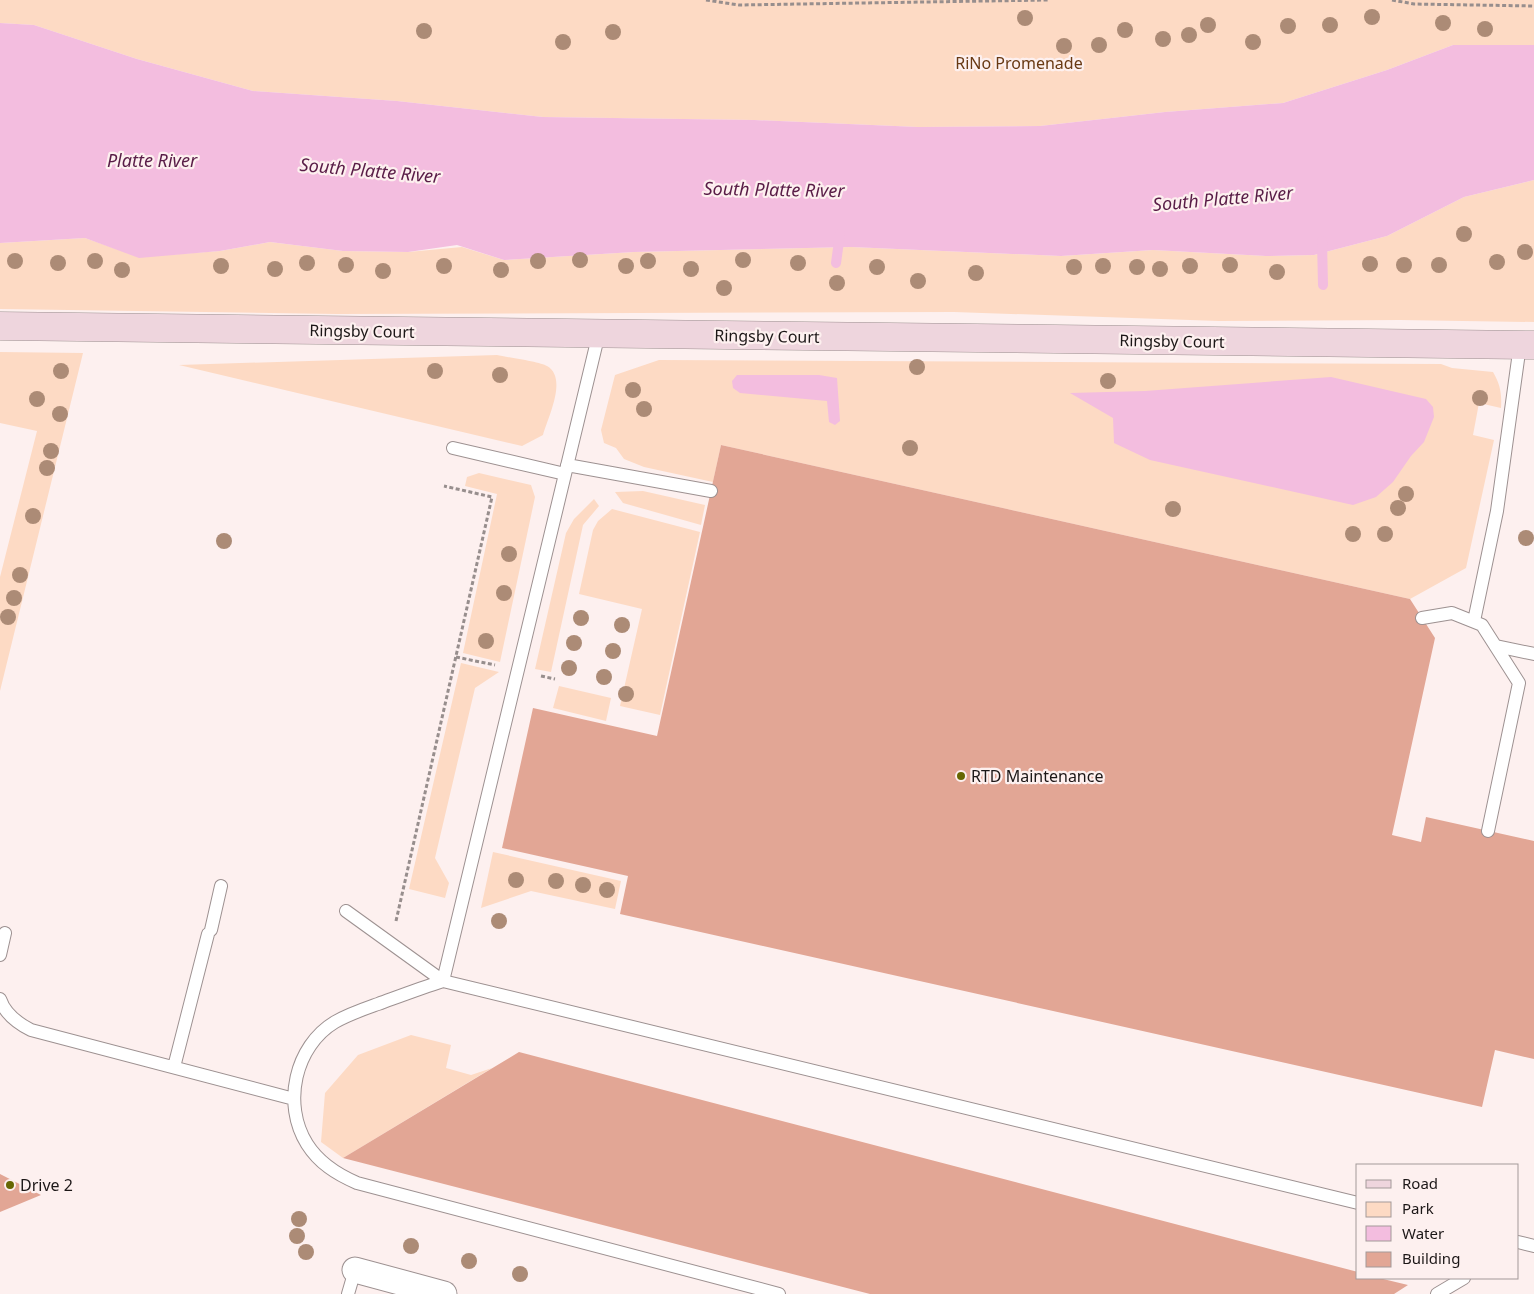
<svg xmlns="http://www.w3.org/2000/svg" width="1534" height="1294" font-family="'Noto Sans',sans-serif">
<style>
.green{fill:#fddac4}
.water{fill:#f3bddf}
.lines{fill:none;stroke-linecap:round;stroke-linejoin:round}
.stream{stroke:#f3bddf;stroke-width:10}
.building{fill:#e2a695}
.lane-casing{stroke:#9d9191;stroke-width:14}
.street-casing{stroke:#9d9191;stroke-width:27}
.secondary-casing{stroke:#9d9191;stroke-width:29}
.path{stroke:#978e8d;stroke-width:3;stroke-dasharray:4 2.5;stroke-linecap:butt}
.lane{stroke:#fff;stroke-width:12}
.street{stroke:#fff;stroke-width:25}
.secondary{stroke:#eed5dd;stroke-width:28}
.tree{fill:#ac8b76}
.poi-dot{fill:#666703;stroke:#fdf0ef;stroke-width:2}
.labels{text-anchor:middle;stroke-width:4.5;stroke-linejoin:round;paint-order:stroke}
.park-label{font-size:16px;fill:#693913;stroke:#fdf0ef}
.street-label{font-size:16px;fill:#1c1717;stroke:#fdf0ef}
.poi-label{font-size:16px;fill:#1c1717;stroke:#fdf0ef;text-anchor:start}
.water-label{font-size:18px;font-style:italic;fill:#591c47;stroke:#fdf0ef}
</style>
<rect width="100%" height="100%" fill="#fdf0ef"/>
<path class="green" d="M0,0H1534V45H1453L1387,70L1283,103L1165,112L1040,126L918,127L754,120L543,117L397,101L253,91L137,59L34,25L0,23Z
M1534,180V322L1400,320L1219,321L954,312L337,314L0,309V243L85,238L139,257L220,251L270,242L343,251L408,252L462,247L504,260L634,252L851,247L1061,256L1153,250L1266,256L1314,255L1387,236L1464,197Z
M0,352L83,353L0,691V577L37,431L0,423Z
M497,355C506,357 541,362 547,366C568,378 548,417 543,435L522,446L179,365Z
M659,360L1441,364L1452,368L1493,372C1500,384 1502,393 1501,408L1479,403L1473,435L1494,440L1466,568L1410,599L721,445L713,482L644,467L624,459L616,448L604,443L601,430L615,375Z
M479,473L531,485L535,497L500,662L463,653L497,494L465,486L467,477Z
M643,491L705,505L701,525L623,503L615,492Z
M594,499L599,506L583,525L551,672L535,669L566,533L574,519Z
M612,509L700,532L660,715L620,706L642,609L579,594L593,530L598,521Z
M461,663L499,672L475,688L435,858L449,883L445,898L409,889Z
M559,686L611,698L606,721L553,708Z
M493,852L621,881L615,909L531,891L481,908Z
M411,1035L451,1045L446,1068L471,1075L492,1068L343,1158L321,1142L325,1093L358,1055Z"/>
<path class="water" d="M0,23L34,25L137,59L253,91L397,101L543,117L754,120L918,127L1040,126L1165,112L1283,103L1387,70L1453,45H1534V180L1464,197L1387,236L1314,255L1266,256L1153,250L1061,256L851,247L634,252L504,260L457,245L408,252L343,251L270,242L220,251L139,258L85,238L0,243Z
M737,375H819L837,378L840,421L835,425L829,422L827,401L740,393L733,388L732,381Z
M1331,377L1426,399L1433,407L1434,417L1424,442L1411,456L1393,482L1376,497L1353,505L1150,460L1114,443L1113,418L1070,393L1145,391Z"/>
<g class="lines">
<path class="stream" d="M1322,241L1323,285
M836,263L840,234"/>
</g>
<path class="building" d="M721,445L1410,599L1435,638L1392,835L1421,842L1426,817L1534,841V1059L1495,1050L1482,1107L620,914L628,876L502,848L533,708L657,736Z
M519,1052L1358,1272V1278H1379L1408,1285L1394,1294H870L343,1158Z
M0,1174L41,1195L0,1212Z"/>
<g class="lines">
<defs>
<path id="lane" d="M453,448L565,474
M567,465L711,491
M1422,618L1452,613L1482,625L1519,683L1488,831
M1474,621L1497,511L1520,345
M1496,646L1534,654
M346,911L443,981L1358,1203
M211,930L221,886
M0,955L5,933
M443,981C421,988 400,996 378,1004C364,1009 349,1014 335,1022C295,1046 282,1104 307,1144C319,1163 336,1174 357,1183L779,1294
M443,981L599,333
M0,999C5,1014 17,1023 31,1030L294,1099
M174,1067L208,934
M1518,1242L1534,1246
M348,1294L355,1270
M1437,1294L1464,1278"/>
<path id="street" d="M355,1270L444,1294"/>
<path id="secondary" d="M0,326L1534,345"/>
</defs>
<use href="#lane" class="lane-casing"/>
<use href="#street" class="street-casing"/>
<use href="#secondary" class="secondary-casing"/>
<path class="path" d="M706,0L739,5L1048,0
M1392,0L1414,4L1534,6
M456,657L495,665
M541,676L555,679
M396,921L492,497L444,486"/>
<use href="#lane" class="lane"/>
<use href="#street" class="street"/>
<use href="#secondary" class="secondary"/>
</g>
<g class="tree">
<circle cx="1372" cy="17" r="8"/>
<circle cx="1025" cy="18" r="8"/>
<circle cx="1443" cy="23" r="8"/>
<circle cx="1208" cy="25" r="8"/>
<circle cx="1330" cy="25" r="8"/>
<circle cx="1288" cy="26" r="8"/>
<circle cx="1485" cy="29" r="8"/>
<circle cx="1125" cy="30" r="8"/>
<circle cx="424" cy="31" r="8"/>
<circle cx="613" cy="32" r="8"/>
<circle cx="1189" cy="35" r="8"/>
<circle cx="1163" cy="39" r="8"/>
<circle cx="563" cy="42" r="8"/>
<circle cx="1253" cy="42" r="8"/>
<circle cx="1099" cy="45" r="8"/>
<circle cx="1064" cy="46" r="8"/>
<circle cx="1464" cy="234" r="8"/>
<circle cx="1525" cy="252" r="8"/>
<circle cx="580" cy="260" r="8"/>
<circle cx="743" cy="260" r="8"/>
<circle cx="15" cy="261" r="8"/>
<circle cx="95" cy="261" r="8"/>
<circle cx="538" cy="261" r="8"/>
<circle cx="648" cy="261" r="8"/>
<circle cx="1497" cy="262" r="8"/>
<circle cx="58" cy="263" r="8"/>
<circle cx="307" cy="263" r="8"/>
<circle cx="798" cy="263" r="8"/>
<circle cx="1370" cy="264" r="8"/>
<circle cx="346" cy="265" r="8"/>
<circle cx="1230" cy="265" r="8"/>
<circle cx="1404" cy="265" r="8"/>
<circle cx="1439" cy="265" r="8"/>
<circle cx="221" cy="266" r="8"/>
<circle cx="444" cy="266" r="8"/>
<circle cx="626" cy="266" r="8"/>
<circle cx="1103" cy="266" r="8"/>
<circle cx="1190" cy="266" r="8"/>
<circle cx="877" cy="267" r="8"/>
<circle cx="1074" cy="267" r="8"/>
<circle cx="1137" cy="267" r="8"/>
<circle cx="275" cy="269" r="8"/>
<circle cx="691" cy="269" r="8"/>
<circle cx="1160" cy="269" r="8"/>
<circle cx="122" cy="270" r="8"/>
<circle cx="501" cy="270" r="8"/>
<circle cx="383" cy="271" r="8"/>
<circle cx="1277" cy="272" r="8"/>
<circle cx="976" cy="273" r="8"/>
<circle cx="918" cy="281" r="8"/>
<circle cx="837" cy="283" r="8"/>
<circle cx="724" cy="288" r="8"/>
<circle cx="917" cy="367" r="8"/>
<circle cx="61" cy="371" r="8"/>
<circle cx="435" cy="371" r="8"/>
<circle cx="500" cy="375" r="8"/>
<circle cx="1108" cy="381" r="8"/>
<circle cx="633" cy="390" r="8"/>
<circle cx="1480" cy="398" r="8"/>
<circle cx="37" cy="399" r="8"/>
<circle cx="644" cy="409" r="8"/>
<circle cx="60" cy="414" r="8"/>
<circle cx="910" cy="448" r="8"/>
<circle cx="51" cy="451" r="8"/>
<circle cx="47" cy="468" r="8"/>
<circle cx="1406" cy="494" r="8"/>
<circle cx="1398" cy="508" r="8"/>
<circle cx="1173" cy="509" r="8"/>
<circle cx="33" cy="516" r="8"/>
<circle cx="1353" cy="534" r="8"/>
<circle cx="1385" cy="534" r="8"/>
<circle cx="1526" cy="538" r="8"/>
<circle cx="224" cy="541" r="8"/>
<circle cx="509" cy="554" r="8"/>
<circle cx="20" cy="575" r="8"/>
<circle cx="504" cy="593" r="8"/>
<circle cx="14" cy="598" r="8"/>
<circle cx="8" cy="617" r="8"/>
<circle cx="581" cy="618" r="8"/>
<circle cx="622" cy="625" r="8"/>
<circle cx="486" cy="641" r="8"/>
<circle cx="574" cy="643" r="8"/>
<circle cx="613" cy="651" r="8"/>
<circle cx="569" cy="668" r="8"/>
<circle cx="604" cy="677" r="8"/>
<circle cx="626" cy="694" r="8"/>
<circle cx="516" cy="880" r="8"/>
<circle cx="556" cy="881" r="8"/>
<circle cx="583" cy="885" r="8"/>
<circle cx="607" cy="890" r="8"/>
<circle cx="499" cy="921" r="8"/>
<circle cx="299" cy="1219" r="8"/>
<circle cx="297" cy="1236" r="8"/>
<circle cx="411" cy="1246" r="8"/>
<circle cx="306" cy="1252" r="8"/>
<circle cx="469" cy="1261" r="8"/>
<circle cx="520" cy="1274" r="8"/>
</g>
<g class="poi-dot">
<circle cx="961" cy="776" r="5"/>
<circle cx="10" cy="1185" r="5"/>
</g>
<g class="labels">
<g class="park-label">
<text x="1019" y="69">RiNo Promenade</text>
</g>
<g class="street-label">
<text transform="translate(362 331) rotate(1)" y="6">Ringsby Court</text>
<text transform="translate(767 336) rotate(1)" y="6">Ringsby Court</text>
<text transform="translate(1172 341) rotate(1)" y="6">Ringsby Court</text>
</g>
<g class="poi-label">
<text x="971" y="782">RTD Maintenance</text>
<text x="20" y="1191">Drive 2</text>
</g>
<g class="water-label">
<text x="152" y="167">Platte River</text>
<text transform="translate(370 171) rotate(5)" y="6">South Platte River</text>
<text transform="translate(774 190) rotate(1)" y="6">South Platte River</text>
<text transform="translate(1223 199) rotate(-5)" y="6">South Platte River</text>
</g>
</g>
<rect x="1356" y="1164" width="162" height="115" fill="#fdf0ef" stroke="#a39999"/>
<rect x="1366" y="1180" width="25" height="8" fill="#eed5dd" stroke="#a39999"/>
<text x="1402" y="1189" font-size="15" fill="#1c1717">Road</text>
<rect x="1366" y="1202" width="25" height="15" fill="#fddac4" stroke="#a39999"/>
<text x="1402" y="1214" font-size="15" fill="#1c1717">Park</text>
<rect x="1366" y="1226" width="25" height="15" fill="#f3bddf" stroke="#a39999"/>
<text x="1402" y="1239" font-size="15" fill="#1c1717">Water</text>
<rect x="1366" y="1252" width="25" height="15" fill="#e2a695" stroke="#a39999"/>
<text x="1402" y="1264" font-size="15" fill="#1c1717">Building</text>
</svg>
